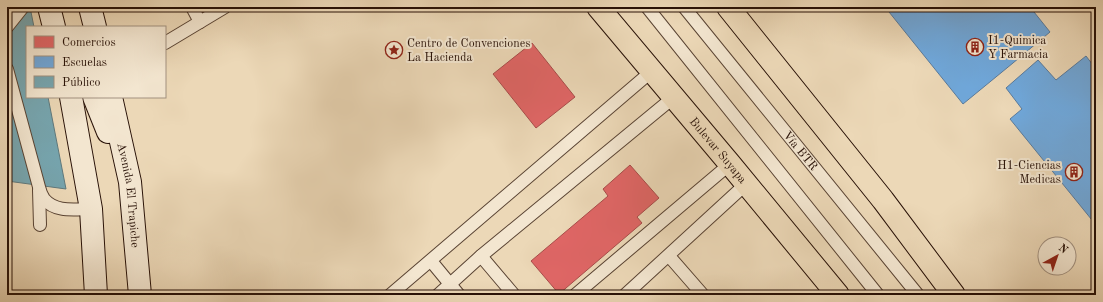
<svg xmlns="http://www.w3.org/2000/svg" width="1103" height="302" font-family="'Old Standard TT',serif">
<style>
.shops{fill:#e06666;stroke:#a94c4a}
.schools{fill:#6fa8dc;stroke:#5a7b9c}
.public{fill:#76a5af;stroke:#5f797d}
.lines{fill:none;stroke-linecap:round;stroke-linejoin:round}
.service-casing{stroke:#594333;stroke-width:14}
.secondary-casing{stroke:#281107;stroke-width:24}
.primary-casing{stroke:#281107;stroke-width:24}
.service{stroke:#f3e6d0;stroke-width:12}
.secondary{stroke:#f3e6d0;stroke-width:22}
.primary{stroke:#ecd8b7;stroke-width:22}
.labels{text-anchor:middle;stroke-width:4;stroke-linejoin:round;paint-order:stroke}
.poi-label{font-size:12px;fill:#281107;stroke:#f3e6d0;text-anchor:start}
.street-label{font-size:12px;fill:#281107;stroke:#f3e6d0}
</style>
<rect width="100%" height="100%" fill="#ecd8b7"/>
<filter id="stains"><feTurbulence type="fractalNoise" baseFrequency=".005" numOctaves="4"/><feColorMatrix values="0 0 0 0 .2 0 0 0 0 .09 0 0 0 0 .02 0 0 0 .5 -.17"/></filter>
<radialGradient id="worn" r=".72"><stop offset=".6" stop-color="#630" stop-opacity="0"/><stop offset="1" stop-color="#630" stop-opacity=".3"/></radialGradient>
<path class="shops" d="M532,43L575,97L536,128L493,74Z
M630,165L659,198L637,217L642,223L559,294L531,261L608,196L603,189Z"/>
<path class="schools" d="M885,7H1030L1050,32L1013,63L963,104Z
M1086,56L1096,69V225L1010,119L1022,109L1006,88L1038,60L1056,80Z"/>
<path class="public" d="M7,7H30L34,27H27V97H48L66,189L7,181Z"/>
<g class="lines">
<defs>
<g id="service">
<path d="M192,7L200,22"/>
<path d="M647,7L878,295"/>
<path id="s1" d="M684,7L918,295"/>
<path d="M7,27L23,7"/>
<path d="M165,43L225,7"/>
<path d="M7,69L39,187C40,191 42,196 44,199C56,213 75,209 91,209"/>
<path d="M39,190L40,225"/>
<path d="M481,256L514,295"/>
<path d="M669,256L703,295"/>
<path d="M431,261L459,295"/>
<path d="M390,295L652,71"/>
<path d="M438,295L481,256L674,97"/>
<path d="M575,295L730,164"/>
<path d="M625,295L746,184"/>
</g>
<g id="secondary">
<path d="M49,7L54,27"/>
<path d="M90,7L95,27"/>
<path d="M71,97L91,209L96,295"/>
<path d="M94,97L108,132"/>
<path id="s2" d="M111,97L130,182L140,295"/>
</g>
<g id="primary">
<path id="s3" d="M598,7L730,164L838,295"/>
<path d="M728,7L883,200L954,295"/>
</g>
</defs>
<use href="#service" class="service-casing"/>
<use href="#secondary" class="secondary-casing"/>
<use href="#primary" class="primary-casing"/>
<use href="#service" class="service"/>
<use href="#secondary" class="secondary"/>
<use href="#primary" class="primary"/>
</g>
<defs>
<symbol id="building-ring" viewBox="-11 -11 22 22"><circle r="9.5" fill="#f3e6d0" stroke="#8f2418" stroke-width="1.5"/><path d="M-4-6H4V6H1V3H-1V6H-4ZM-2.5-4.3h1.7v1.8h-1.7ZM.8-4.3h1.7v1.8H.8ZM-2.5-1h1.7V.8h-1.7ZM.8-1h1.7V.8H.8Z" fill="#8f2418"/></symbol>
<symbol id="sight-ring" viewBox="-11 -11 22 22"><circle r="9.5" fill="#f3e6d0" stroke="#8f2418" stroke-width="1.5"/><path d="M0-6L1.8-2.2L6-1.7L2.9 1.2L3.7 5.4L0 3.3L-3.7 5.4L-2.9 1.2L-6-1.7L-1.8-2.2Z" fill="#8f2418"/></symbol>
</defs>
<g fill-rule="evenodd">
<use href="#building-ring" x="965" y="37" width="20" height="20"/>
<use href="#sight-ring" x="384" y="40" width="20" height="20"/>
<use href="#building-ring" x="1064" y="162" width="20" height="20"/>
</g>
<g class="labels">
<g class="poi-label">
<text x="988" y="44">I1-Quimica<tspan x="988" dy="14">Y Farmacia</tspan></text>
<text x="407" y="47">Centro de Convenciones<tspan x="407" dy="14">La Hacienda</tspan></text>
<text x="1061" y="169" text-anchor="end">H1-Ciencias<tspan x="1061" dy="14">Medicas</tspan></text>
</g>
<g class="street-label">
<text dy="4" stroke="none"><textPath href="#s3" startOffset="187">Bulevar Suyapa</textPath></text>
<text dy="4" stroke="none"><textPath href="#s1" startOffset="185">Vía BTR</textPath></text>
<text dy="4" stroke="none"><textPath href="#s2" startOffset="100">Avenida El Trapiche</textPath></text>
</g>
</g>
<rect width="1103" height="302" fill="none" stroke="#ecd8b7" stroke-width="24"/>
<rect x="8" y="8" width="1087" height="286" fill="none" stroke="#281107" stroke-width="2"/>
<rect x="12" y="12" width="1079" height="278" fill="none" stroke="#281107"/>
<rect x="26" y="26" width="140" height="72" fill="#f3e6d0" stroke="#a29180"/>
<rect x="34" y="36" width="20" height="12" fill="#e06666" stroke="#a29180"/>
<text x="62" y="46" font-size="12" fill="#281107">Comercios</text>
<rect x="34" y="56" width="20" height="12" fill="#6fa8dc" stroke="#a29180"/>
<text x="62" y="66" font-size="12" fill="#281107">Escuelas</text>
<rect x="34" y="76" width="20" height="12" fill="#76a5af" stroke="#a29180"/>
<text x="62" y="86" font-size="12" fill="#281107">Público</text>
<g transform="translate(1057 256) rotate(40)"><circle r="19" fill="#f3e6d0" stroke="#a29180"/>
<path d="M0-3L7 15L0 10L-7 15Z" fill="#8f2418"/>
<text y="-6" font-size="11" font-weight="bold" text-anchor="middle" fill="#281107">N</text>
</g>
<rect width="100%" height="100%" filter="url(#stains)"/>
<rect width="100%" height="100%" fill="url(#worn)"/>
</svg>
